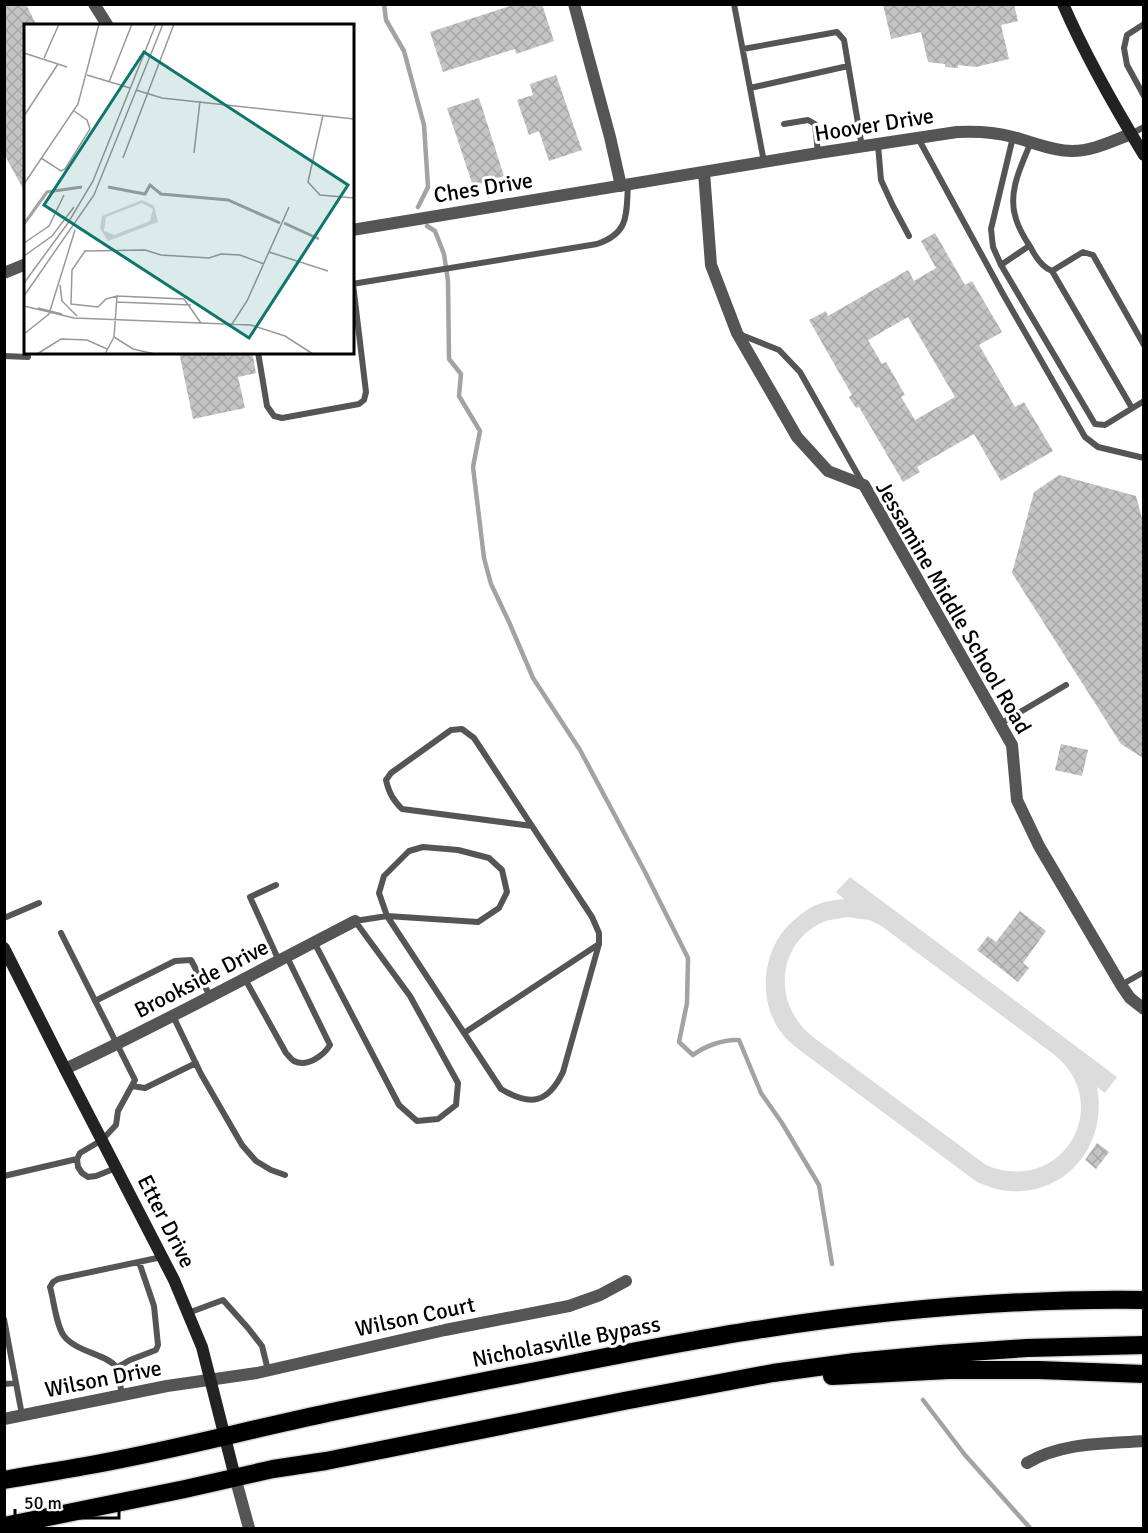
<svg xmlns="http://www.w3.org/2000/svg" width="1148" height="1533" font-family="Signika,sans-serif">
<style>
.pitch{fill:#dcdcdc;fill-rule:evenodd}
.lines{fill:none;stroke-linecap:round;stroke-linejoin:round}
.stream{stroke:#a3a3a3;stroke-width:4.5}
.building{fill:url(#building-cross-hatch);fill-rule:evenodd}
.highway-casing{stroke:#dbdbdb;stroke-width:21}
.lane{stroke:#555;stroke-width:6}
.street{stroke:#555;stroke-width:12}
.secondary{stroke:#222;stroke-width:12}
.highway{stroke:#000;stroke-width:18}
.labels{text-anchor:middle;stroke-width:6;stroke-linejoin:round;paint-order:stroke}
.street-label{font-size:22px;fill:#000;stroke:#fff}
.inset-river{fill:none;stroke:#a3a3a3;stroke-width:3}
.inset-road{fill:none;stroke:#999;stroke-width:1.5}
.view{fill:#0f766e;fill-opacity:0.15;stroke:#0f766e;stroke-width:3}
.inset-edge{fill:none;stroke:#000;stroke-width:3}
</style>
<defs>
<pattern id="building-cross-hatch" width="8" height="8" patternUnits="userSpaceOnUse" patternTransform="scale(1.5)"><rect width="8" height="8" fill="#c4c4c4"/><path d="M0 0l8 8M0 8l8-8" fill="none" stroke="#a7a7a7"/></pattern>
</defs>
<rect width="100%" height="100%" fill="#fff"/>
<path class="pitch" d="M850,877L1117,1077L1105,1093L1097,1087C1108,1143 1068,1196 1008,1191C997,1190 987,1186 977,1182L802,1052C796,1047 789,1042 784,1036C756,1003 761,949 793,921C800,915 808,908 816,905C825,901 835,900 844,899L836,892ZM846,917L869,920L880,925L1052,1053C1117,1102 1063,1197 986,1165L813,1037C773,1006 775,944 823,922C830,919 839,919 846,917Z"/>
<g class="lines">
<path class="stream" d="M384,4L386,20L404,51L424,125L428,187L418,207
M427,226L435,231L444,254L448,281L449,359L461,374L459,396L480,431L473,467L484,558L491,584L509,622L533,678L580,750L644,870L688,958L687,1003L679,1042L693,1055C705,1046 724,1039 739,1040L761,1093L782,1123L819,1185L832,1264
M923,1400L965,1455L1030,1528"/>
</g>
<path class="building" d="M4,4H26L37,26H26V194L4,154Z
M516,4H542L554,41L516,54L515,49L443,72L430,32Z
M883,4H1014L1018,21L1001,25L1009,59L976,67L958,65V68L945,67V64L928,62L921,32L891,39Z
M556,75L582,150L549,161L539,131L529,135L517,100L533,95L530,84Z
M479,98L504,176L473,186L447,108Z
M935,233L965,285L972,281L1002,332L979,345L1015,407L1024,402L1053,451L1001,481L974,434L917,467L920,472L903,482L859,407L856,408L850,399L849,397L852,395L809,320L826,311L828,316L908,270L914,281L936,268L921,241ZM908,317L955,397L915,420L901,397L905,395L886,362L882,364L868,340Z
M179,352H252L256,373L238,377L245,408L193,419Z
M1059,475L1136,496L1143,522V758L1121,744L1012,573L1034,492Z
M1061,744L1088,750L1082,776L1055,770Z
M1020,911L1046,931L1023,963L1029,968L1018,982L977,950L988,936L996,942Z
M1097,1143L1109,1152L1096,1169L1085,1160Z"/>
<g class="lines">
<defs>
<path id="highway" d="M832,1376L949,1370H1039L1144,1374
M4,1480C31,1475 58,1471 85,1466C165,1452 243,1431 323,1414C383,1401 444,1389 505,1377C588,1361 672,1343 756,1330C884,1310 1014,1298 1144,1300
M4,1526L185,1489L273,1469L326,1461L624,1401L773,1373L855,1362L940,1354L1027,1348L1144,1345"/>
</defs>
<use href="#highway" class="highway-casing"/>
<path class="lane" d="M734,4L764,162
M1144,24L1127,35L1124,48L1127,65L1144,96
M743,49L837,32L844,40L862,147
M750,88L848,66
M784,124L808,120L815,124L818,153
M1131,134L1144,127
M1013,137L991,229L993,247L1001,265L1095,424L1105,425L1144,401
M918,138L1003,294L1085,437L1098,447L1144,458
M1031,142C1021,166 1007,193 1016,219C1019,229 1025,239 1031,248C1036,258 1042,267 1052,271L1083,252L1093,255L1144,345
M878,145L881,180L893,206L909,236
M1001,265L1029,246
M1052,271L1132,408
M352,284L597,244C630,233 626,214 628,185
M739,334L779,350L800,372L862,482
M258,352L267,406L274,416L282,418L359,404L364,400L366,392L353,284
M4,356L28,357
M1000,724L1066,685
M276,885L250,897L279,961
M4,918L39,903
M61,933L135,1080L118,1111L116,1125L102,1140L80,1153L77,1159L78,1167L82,1173L88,1177L96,1176L116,1168
M314,942L399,1105L417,1121L438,1119L456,1105L458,1083L410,996L355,921L387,916L478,922L499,908L507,892L502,870L489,858L458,850L423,847L409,851L384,876L379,893L387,916L501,1089C531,1107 548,1103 563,1072L599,944V933L592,917L474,738L462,729L451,730L391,773L386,780C389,793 393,800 402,809L532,826
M245,979L286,1053C288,1055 292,1060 294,1061C307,1068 324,1055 330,1045L287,957
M1121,985L1144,972
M95,1001L175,961L191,960L210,996
M173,1016L201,1074L242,1145L256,1161L271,1170L285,1175
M464,1033L599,944
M132,1086L145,1088L196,1063
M4,1176L77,1159
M188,1313L223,1300L248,1328L262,1346L268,1370
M4,1319L22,1415
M116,1368L130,1360L156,1350L158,1345L154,1306L139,1262
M4,1384L16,1383
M122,1395C120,1387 120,1375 116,1367C109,1355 76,1352 64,1336C56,1325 54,1301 50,1287L53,1282L58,1279L162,1257"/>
<path class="street" d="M94,4L108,26
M574,4L610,137L621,186
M704,172L711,265L737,333L797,437L828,471L864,485L1012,745L1017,800L1039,846L1121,985L1130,998L1144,1009
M352,230L818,153L957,132C977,131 994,132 1013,137C1032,142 1052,151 1072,151C1093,151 1112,141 1131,134
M4,273L26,264
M65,1069C163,1023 258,971 355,921
M4,1419L167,1386L257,1373L445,1330L569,1306L600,1295L626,1281
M1027,1463C1062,1442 1104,1444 1144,1441
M235,1477L249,1528"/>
<path class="secondary" d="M1063,4C1086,57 1114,106 1144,155
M4,948L65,1069L174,1280L202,1347L235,1477"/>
<use href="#highway" class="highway"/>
</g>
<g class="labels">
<g class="street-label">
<text transform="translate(874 124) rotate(-9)" y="8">Hoover Drive</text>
<text transform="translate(483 187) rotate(-9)" y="8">Ches Drive</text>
<text transform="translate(954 607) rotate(60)" y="8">Jessamine Middle School Road</text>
<text transform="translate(201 978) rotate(-27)" y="8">Brookside Drive</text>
<text transform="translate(167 1221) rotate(63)" y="8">Etter Drive</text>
<text transform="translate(415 1316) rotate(-12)" y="8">Wilson Court</text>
<text transform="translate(566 1341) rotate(-11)" y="8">Nicholasville Bypass</text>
<text transform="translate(103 1378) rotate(-11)" y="8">Wilson Drive</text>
</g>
</g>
<g transform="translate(24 24)">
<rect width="330" height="330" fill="#fff"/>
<path d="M118,176L130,182L134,198L84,217L76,204L78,192ZM118,179L129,185L126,197L90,211L80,207L82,193Z" fill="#dcdcdc" fill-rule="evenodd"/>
<path class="inset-river" d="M84,163L121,170L126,161L137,170L204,176L256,199M260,199L295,215M0,200L23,168L58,163"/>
<path class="inset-road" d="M0,29L43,43M20,34L35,0M63,51L106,64M85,58L108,0M112,66L138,74L330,95M299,91L284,158L296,171L330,174M0,92L34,40M170,129L176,77M17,134L37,147L41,145L66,105L63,96L50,87M99,134L150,0M0,160L54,80L75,0M0,219L25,202L40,171M245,228L304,247M0,232L28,212L50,183M0,259L44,199L69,157L132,0M36,261L38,277L53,292M0,272L70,171L139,0M93,272L160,275L177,299M92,278L167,281M0,282L50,294L227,301L261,312L289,330M14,284L38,290M208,300L223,277L265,183M0,310L25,290L51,206M13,330L37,315L63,316L83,325M81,330L90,313M131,330L109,325L90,313L93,272L82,275L74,283L47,280L48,246L61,227L121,226L137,231L185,234L197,230L216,231L240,240"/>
<path class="view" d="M120,28L324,161L225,314L20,181Z"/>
<rect width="330" height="330" class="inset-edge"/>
</g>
<rect width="1148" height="1533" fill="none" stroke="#000000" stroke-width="12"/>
<path d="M15 1509v9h104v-9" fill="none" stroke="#000000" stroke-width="3"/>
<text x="24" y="1509" font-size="18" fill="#000000" stroke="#ffffff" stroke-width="4.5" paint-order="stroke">50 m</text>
</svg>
